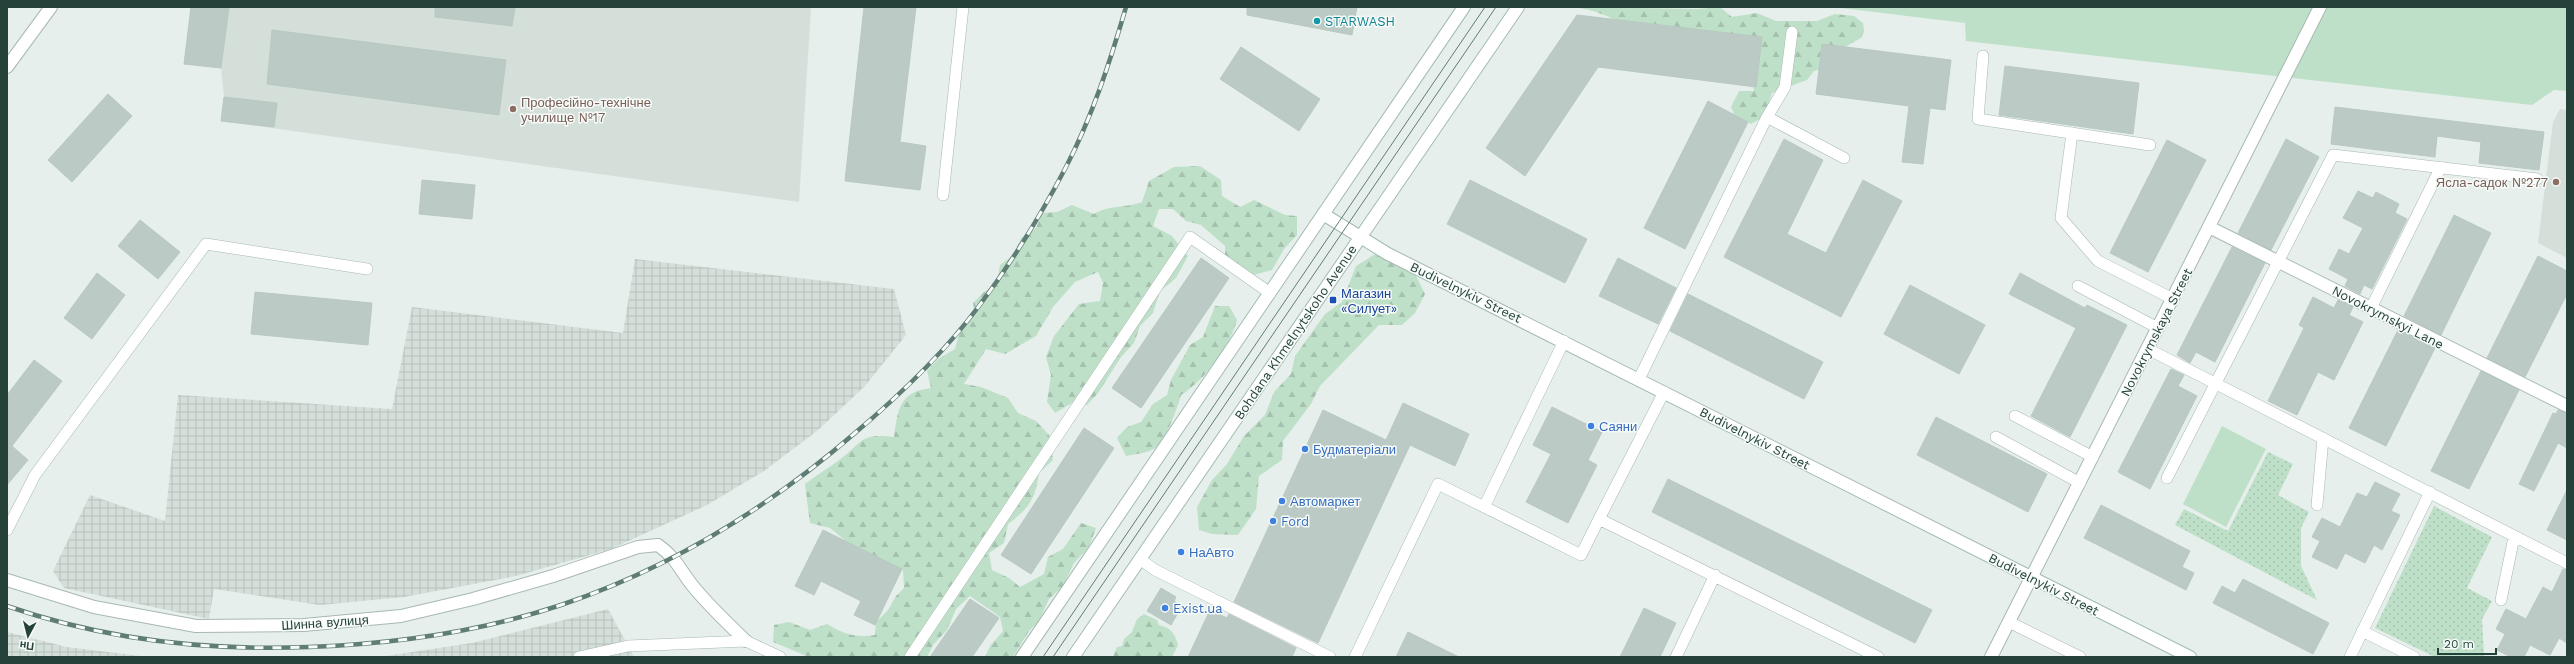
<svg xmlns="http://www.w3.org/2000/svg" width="2574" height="664" font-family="'Work Sans',sans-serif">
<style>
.built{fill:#d4dfda}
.industrial{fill:url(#industrial-grid)}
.forest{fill:url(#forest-firs)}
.park{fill:url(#park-dots)}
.garden{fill:#bfe0c8}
.building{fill:#bbcac4;stroke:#b8c9c2}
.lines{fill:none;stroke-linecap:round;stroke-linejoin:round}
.lane-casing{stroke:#a8b8b2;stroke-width:12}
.street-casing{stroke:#a8b8b2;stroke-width:14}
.secondary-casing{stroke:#a4bbb3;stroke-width:14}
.lane{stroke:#fff;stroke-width:11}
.street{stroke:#fff;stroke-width:12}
.secondary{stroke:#fff;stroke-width:12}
.tram{stroke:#5f7d75;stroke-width:1}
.rail-casing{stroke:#5f7d75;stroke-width:4.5}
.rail{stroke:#f7fbf9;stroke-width:3;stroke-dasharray:9;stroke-linecap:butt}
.culture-dot{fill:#0f9aa8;stroke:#f7fbf9;stroke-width:1.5}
.education-dot{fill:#8d6e63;stroke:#f7fbf9;stroke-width:1.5}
.transit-dot{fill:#1a4fb4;stroke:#f7fbf9;stroke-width:1.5}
.shop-dot{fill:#3f7fe0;stroke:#f7fbf9;stroke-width:1.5}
.labels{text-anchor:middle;stroke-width:3;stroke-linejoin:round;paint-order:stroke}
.culture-label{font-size:13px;fill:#0d838f;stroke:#f7fbf9;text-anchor:start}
.education-label{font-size:13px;fill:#785e54;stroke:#f7fbf9;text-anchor:start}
.street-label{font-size:13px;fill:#24423a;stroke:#f7fbf9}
.transit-label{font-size:13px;fill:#164399;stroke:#f7fbf9;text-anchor:start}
.shop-label{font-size:13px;fill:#366cbe;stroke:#f7fbf9;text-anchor:start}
</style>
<defs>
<pattern id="industrial-grid" width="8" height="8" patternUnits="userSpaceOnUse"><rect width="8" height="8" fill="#d4dfda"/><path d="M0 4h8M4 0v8" fill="none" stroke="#b6c1bc"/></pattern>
<pattern id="forest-firs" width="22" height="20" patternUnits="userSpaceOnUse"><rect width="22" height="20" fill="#bfe0c8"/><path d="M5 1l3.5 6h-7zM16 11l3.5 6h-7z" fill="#a4c1ad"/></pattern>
<pattern id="park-dots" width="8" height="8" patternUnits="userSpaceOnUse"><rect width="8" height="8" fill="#bfe0c8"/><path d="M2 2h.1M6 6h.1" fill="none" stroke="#a4c1ad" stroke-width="1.8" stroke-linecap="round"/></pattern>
</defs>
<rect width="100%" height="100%" fill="#e6efeb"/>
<path class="built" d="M229,7H811L799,202L221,121L224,97L221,68Z
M2560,109L2567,110V258L2538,243L2553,122Z"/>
<path class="industrial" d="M635,259L894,289L906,335L865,386L817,431L764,471L707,505L611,549L516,576L404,597L320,605L214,589L209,619L64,588L53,571L90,495L165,521L178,395L392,409L412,307L623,333Z
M608,609L634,657H379L472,643Z
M7,632L67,647L149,657H7Z"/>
<path class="forest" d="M1572,7L1698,9L1720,7L1732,17L1757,13L1776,21H1817L1835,14L1854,16L1863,23L1864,31L1861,38L1841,49L1828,67L1814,71L1807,80L1772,93L1765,116L1751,124L1734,114L1731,107L1739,91H1754L1751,74L1627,27C1610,16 1592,9 1572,7Z
M1200,166L1221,180L1222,196L1240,207L1254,200L1285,215L1297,216V235L1284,249L1272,270L1253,275L1225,265V246L1201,225L1186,221L1173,209H1159L1153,226L1172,236L1188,256L1176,278L1160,291L1153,313L1140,326L1134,343L1121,357L1098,393L1087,405L1072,403L1055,413L1047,402L1051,375L1046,357L1054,336L1079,304L1100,301L1103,283L1098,272L1075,282L1053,307L1036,336L1005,354L986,349L964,384L981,387L1008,398L1018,413L1036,421L1049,435L1053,460L1039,473C1035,500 1029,508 1008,524L1004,543L989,553L992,570L1009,578L1020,587L1044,574L1048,557L1063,549L1081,523L1096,528L1089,547L1074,563L1063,586L1049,599L1039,621L1029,631L1013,657H985L990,646L1003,631L1000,617L970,596L956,609L947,630L933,645L927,657H809L773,642L774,625L789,622L810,630L827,624C844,634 855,638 875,635L876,622L888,610L896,596L904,588L903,570L846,541L830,528L810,523L805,484C816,475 827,469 838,461C863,443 858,433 894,437C898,409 899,392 931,388L927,371L938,359L955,349L960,329L975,314L973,303L984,292L996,285L1000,265L1013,255L1021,238L1036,228L1042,213L1057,212L1072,205L1094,214C1111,204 1123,209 1142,202L1149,181L1174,167Z
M1377,253L1414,272L1425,294L1415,313L1402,325H1379L1320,386L1311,404L1283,441L1282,460L1259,476L1256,509L1238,535L1212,534L1199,530L1197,507L1212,480L1227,464L1244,436L1265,415L1274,392L1291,374L1295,356L1325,314L1342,302L1356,266Z
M1215,306H1229L1237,320C1230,346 1204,381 1181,395C1178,406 1166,439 1158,446C1150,453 1136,454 1126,456L1117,438L1127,427L1141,422L1153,404L1167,395L1171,380L1190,345L1203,337Z
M1144,614L1157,620L1159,625C1171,628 1175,633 1178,645L1172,657H1113L1117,647L1122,646L1124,639L1132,632L1137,619Z"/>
<path class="park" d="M2268,452L2293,464L2278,495L2309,512L2301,528V566L2317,600L2175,525L2184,509L2228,531Z
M2434,506L2492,537L2467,588L2492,601L2482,619L2484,657H2435L2375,628Z"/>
<path class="garden" d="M1833,7H2567V91L2554,90L2532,105L1966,41L1965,23Z
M2222,426L2266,449L2226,527L2183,504Z"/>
<path class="building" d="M191,7H229L221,68L184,64Z
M435,7H515L512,26L435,17Z
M864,7H916L900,142L926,146L920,190L845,181Z
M1247,7H1357L1352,35L1247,15Z
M1577,15L1762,37L1756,87L1598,67L1525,176L1486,148Z
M272,30L506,60L499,115L267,84Z
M1822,44L1951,60L1945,110L1930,108L1923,164L1902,162L1909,106L1816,94Z
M1241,47L1320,99L1299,131L1220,79Z
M2005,66L2139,83L2133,134L1999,115Z
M108,94L132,116L72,182L48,160Z
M224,97L277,103L274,127L221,121Z
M1708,101L1748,122L1685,249L1644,228Z
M2335,107L2544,132L2539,170L2479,163L2481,142L2437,136L2435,157L2331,144Z
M1784,139L1823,160L1787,234L1826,253L1863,180L1902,201L1841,317L1724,257Z
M2286,139L2319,157L2271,250L2238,233Z
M2167,140L2206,160L2148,272L2110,253Z
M422,180L475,185L472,219L419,214Z
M1470,180L1587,239L1565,283L1447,224Z
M2358,191L2373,198L2376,192L2399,204L2395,213L2407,219L2372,289L2364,285L2360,294L2345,286L2348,279L2329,269L2339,249L2349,254L2363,228L2343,218Z
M2454,215L2491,233L2441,335L2404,316Z
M140,220L180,252L158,279L118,246Z
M2232,247L2265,263L2215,362L2196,352L2190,363L2177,355Z
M2538,256L2567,271V294L2525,377L2487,358Z
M1201,258L1229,278L1141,408L1112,388Z
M1618,258L1676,288L1658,324L1599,296Z
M97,273L125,295L92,339L64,318Z
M2020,273L2085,308L2087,305L2127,325L2070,437L2031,416L2076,328L2009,294Z
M1910,285L1985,325L1959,374L1884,334Z
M255,292L372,303L368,345L251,334Z
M1688,294L1823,362L1804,399L1670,331Z
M2313,297L2334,308L2338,300L2353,307L2349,315L2363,322L2334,380L2318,372L2297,415L2268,401L2304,328L2299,325Z
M2398,330L2435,348L2386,446L2349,428Z
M34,360L62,381L12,446L28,460L7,485V395Z
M2171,369L2184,375L2178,386L2197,396L2150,489L2118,472Z
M2481,371L2519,390L2469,489L2431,471Z
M1403,403L1469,434L1455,466L1410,445L1318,643L1234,602L1323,410L1386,440Z
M1552,407L1602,432L1588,460L1597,465L1568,523L1526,502L1551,454L1533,445Z
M2558,410L2567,413V448L2558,443L2534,491L2519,484L2553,413L2556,414Z
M1936,417L2047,474L2028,512L1917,455Z
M1084,428L1114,448L1031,574L1001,555Z
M1668,479L1932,610L1915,643L1652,512Z
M2375,482L2400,494L2391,511L2400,515L2382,550L2374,545L2365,563L2345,553L2337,569L2312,557L2320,541L2312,537L2322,518L2340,527L2357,493L2367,497Z
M2567,490V540L2547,530Z
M2101,505L2190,551L2182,567L2194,573L2186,590L2084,538Z
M823,530L902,569L875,625L854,615L861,601L821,581L814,595L795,586Z
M2563,569L2567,570V643L2559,638L2550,655L2530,645L2524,657H2511L2497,650L2505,634L2496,629L2506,609L2526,619L2543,587L2552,592Z
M2243,579L2329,623L2313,654L2213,603L2222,586L2235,593Z
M1161,588L1176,597L1174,601L1182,606L1171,625L1147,611Z
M970,599L999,618L972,657H930Z
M1644,608L1676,623L1660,657H1620Z
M1210,610L1227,618L1229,614L1296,648L1292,657H1188Z
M1408,632L1459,657H1396Z"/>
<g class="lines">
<defs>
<path id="lane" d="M1983,56L1978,119L2150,145
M1767,117L1844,158
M2072,133L2061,218L2098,261L2173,299
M943,195L963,7
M2078,286L2158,328
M2371,308L2441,167
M2148,349L2567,563
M1639,379L1767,117L1785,87L1792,32
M2015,416L2093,457
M1996,437L2080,483
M2167,478L2333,155L2537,179
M2317,505L2323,438
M1484,507L1564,341
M1599,519L1664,392
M7,530L35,475L206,244L367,269
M1140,559L1155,570L1330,657
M2501,600L2514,537
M2009,622L2080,657
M2362,631L2414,657
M579,657L628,646L746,641L780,657
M910,657L1190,237L1270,293
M1355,657L1438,484L1581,555L1599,519L1878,657
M1676,657L1715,575
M2350,657L2430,492"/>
<path id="street" d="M7,67L51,7
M2209,227L2567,406
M7,580L94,607L196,626L304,625L401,616L473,599L553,576L638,547L658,545C677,559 678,567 692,585C708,605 727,623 746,641
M1991,657L2320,7"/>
<path id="secondary" d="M1323,214L1388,254L2190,657
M1022,657L1464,7
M1073,657L1518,7"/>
</defs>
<use href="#lane" class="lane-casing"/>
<use href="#street" class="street-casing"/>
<use href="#secondary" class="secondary-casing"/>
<use href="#lane" class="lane"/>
<use href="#street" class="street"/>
<use href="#secondary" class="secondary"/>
<path class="tram" d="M1043,657L1485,7
M1053,657L1496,7"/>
<defs>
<path id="rail" d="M7,606C105,640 206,651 309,647C394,644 480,632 561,605C671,568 768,508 855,433C900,395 944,353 979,306C1012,262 1041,215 1066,167C1092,117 1110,62 1126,7"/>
</defs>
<use href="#rail" class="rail-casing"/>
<use href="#rail" class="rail"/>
</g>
<circle class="culture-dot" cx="1317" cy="21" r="4"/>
<g class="education-dot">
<circle cx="513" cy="109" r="4"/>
<circle cx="2556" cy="182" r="4"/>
</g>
<rect class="transit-dot" x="1329" y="296" width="8" height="8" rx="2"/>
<g class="shop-dot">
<circle cx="1591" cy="426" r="4"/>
<circle cx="1305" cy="449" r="4"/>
<circle cx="1282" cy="501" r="4"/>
<circle cx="1273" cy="521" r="4"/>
<circle cx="1181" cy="552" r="4"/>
<circle cx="1165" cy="608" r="4"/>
</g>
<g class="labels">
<g class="culture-label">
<text x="1325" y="26">STARWASH</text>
</g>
<g class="education-label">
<text x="521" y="107">Професійно-технічне<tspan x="521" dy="15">училище №17</tspan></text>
<text x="2548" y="187" text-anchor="end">Ясла-садок №277</text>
</g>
<g class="street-label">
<text transform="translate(1466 292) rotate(26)" y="5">Budivelnykiv Street</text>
<text transform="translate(2388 317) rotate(27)" y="5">Novokrymskyi Lane</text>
<text transform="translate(1295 332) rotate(-56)" y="5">Bohdana Khmelnytskoho Avenue</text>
<text transform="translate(2156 332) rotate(-63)" y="5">Novokrymskaya Street</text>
<text transform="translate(1755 438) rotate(27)" y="5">Budivelnykiv Street</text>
<text transform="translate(2044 584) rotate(27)" y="5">Budivelnykiv Street</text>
<text transform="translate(325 622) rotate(-4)" y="5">Шинна вулиця</text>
</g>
<g class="transit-label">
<text x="1341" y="298">Магазин<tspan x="1341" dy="15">«Силует»</tspan></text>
</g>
<g class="shop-label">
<text x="1599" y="431">Саяни</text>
<text x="1313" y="454">Будматеріали</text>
<text x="1290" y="506">Автомаркет</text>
<text x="1281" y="526">Ford</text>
<text x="1189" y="557">НаАвто</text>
<text x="1173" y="613">Exist.ua</text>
</g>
</g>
<rect width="2574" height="664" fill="none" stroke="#24423a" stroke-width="16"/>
<g transform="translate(28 636) rotate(187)" stroke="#f7fbf9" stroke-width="3" paint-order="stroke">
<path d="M0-3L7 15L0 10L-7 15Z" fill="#24423a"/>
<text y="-6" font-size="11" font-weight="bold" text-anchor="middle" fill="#24423a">Пн</text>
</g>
<path d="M2438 648v6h58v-6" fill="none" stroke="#24423a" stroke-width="2"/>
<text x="2444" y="648" font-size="12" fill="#24423a" stroke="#f7fbf9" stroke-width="3" paint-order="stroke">20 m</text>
</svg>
